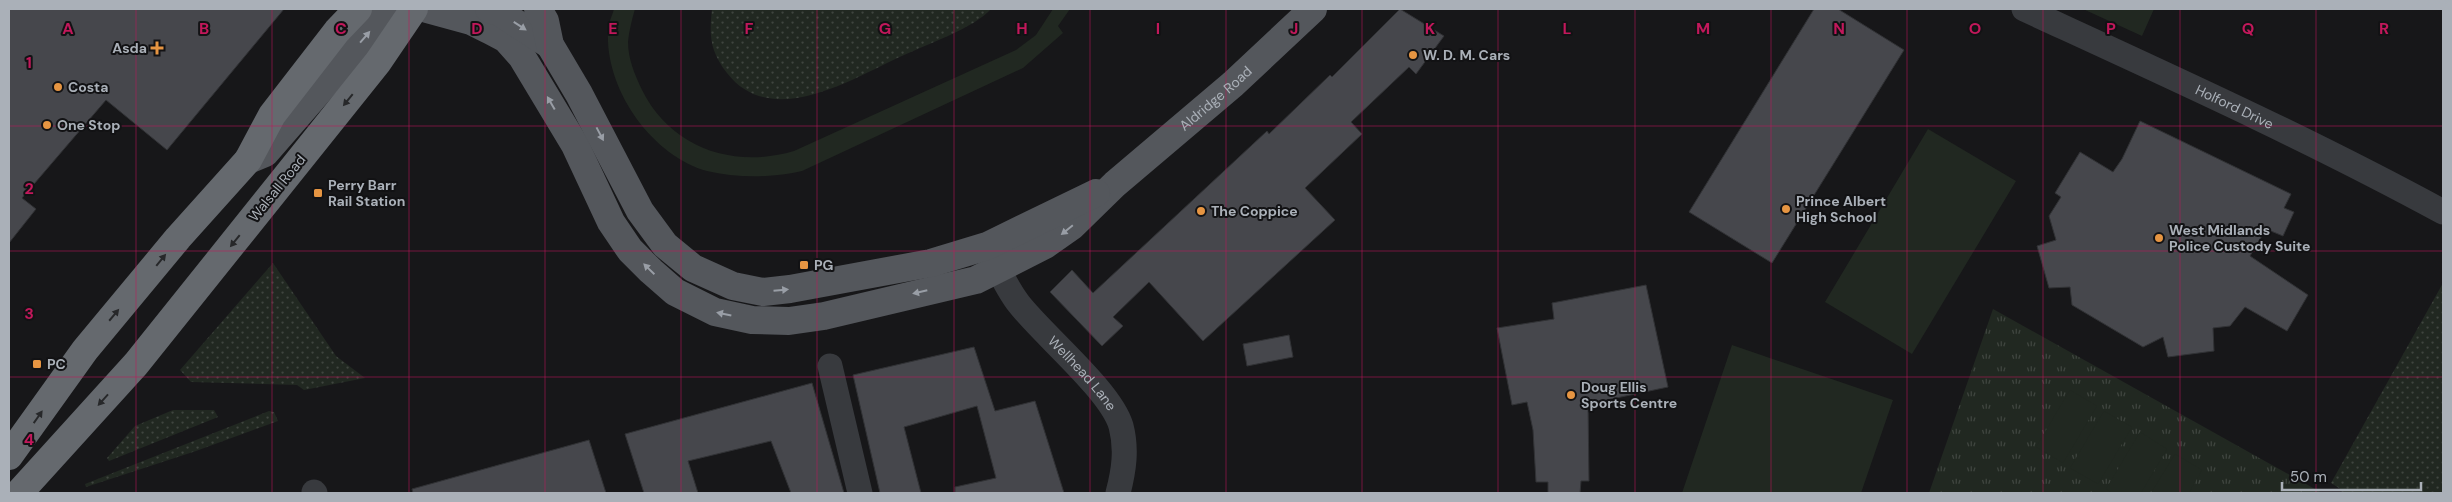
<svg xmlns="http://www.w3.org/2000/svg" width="2452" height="502" font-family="'DM Sans',sans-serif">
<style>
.grass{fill:url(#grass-dots)}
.park{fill:url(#park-tufts)}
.garden{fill:#212821}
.building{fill:#46474c;stroke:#313235}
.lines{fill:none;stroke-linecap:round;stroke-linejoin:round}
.minor{stroke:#383a3e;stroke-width:25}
.major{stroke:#54575c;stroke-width:28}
.highway{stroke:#65696e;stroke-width:28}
.oneway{fill:#999ea6}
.oneway2{fill:#27282a}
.grid{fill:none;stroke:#c2185b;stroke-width:1;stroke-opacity:0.55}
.poi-dot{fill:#e69542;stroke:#121214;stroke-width:2}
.labels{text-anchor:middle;stroke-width:4;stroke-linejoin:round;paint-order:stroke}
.poi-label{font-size:14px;font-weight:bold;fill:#aab0b8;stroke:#121214;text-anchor:start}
.street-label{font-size:14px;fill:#aab0b8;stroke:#121214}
.grid-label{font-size:16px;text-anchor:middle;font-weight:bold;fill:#c2185b;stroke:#121214;stroke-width:4;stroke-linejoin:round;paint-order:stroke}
</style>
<defs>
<pattern id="grass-dots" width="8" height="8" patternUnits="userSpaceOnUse" patternTransform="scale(1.25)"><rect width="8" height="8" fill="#212821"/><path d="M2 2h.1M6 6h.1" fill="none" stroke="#3f453f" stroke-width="1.8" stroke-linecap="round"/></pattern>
<pattern id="park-tufts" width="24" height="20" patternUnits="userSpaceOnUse" patternTransform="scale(1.25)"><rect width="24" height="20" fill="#212821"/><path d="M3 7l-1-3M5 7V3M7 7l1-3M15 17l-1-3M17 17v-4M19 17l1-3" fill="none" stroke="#3f453f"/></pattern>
</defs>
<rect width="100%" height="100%" fill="#171719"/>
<path class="grass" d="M712,9H991C974,28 928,44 904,55C853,78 772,131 727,73C710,51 709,36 712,9Z
M273,263L336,356L365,378L304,390L297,385L191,382L180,370Z
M2443,283V493H2341L2342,490L2331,483Z
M173,410H214L218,417L109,461L107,458L135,426Z
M269,411L274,412L278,421L196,451L86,487L85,484Z"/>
<path class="park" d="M1993,309L2322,493H1929Z"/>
<path class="garden" d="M614,9H635C632,19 629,31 628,42C628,59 635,75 642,90C671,148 733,169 794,151L1016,50L1036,35L1053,9H1070L1058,26L1063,33L1023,68L802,171C773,178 736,178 707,171C651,155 605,89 608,31C608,24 612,16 614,9Z
M2083,9H2154L2142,36Z
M1928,129L2016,181L1912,354L1825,302Z
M1732,345L1893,400L1861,493H1682Z
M2070,390L2097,406L2063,463L2036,447Z
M2104,411L2132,427L2098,484L2070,468Z
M2140,432L2167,449L2141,493H2112L2106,489Z
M2175,454L2202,470L2189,493H2151Z"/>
<path class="building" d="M9,9H284L167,150L106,100L22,198L36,209L9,243Z
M1400,9L1444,36L1416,74L1409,67L1351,122L1362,134L1305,188L1335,220L1203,341L1149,282L1113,317L1123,326L1102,346L1050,292L1072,270L1093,293L1267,131L1269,134L1330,75L1332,77Z
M1814,9H1838L1904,50L1772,263L1689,212Z
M2140,121L2291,194L2284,208L2294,212L2283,236L2266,229L2250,256L2308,295L2287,331L2245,307L2230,326L2213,328L2214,351L2168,357L2163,337L2143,347L2072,305L2070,287L2049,288L2037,246L2056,240L2049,216L2061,197L2055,193L2080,152L2113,172L2122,159Z
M1646,285L1668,387L1588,404L1589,481H1581L1580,493H1548V482H1536L1533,430L1527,402L1512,405L1497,328L1554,319L1552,303Z
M1289,335L1293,357L1247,366L1243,344Z
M974,347L995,411L1035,401L1064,493H955V487L996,478L977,406L904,427L921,493H880L853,375Z
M812,383L844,493H791L771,441L688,461L698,493H644L625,434Z
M589,440L606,493H413L412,489Z"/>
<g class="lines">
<g class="minor">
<path id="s1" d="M2024,9C2165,74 2307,138 2443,212"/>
<path id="s2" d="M989,251C998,268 1007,289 1019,304C1043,335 1111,391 1121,426C1127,449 1124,470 1118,493"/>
<path d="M830,366L860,493"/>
<path d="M314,492L315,493"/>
</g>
<g class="major">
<path id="s3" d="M427,9L471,21L489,30L506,39L522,57L575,145L611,222L630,250L651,271L675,292L715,312L752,320L789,321L824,316L976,280L1045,245L1072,226L1115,184L1233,84L1313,9"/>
<path d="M489,9L499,12L550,45"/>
<path d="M538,9L545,21L550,45L579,94L640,211L665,245L693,268L733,286L763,292L790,289L931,263L987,246L1096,193"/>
<path d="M248,160L265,153L386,14L403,9"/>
</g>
<path class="highway" d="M9,456L85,350L178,238L248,160L272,115L337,31L358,9
M19,493L136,364L378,62L414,9"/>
</g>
<defs><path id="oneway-solid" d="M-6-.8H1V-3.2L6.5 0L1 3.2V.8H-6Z" transform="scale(1.25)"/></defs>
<g class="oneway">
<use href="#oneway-solid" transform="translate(520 26) rotate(33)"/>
<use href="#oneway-solid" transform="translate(365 37) rotate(-49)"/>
<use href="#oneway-solid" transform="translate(551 103) rotate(-120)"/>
<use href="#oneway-solid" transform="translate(600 134) rotate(62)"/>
<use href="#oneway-solid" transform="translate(1067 230) rotate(141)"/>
<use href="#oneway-solid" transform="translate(649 269) rotate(-136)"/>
<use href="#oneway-solid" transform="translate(781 290) rotate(-5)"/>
<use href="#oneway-solid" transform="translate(920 292) rotate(167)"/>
<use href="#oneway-solid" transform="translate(724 314) rotate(-168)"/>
</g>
<g class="oneway2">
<use href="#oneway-solid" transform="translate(348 100) rotate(129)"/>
<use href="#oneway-solid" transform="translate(235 241) rotate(129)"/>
<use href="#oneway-solid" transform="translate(161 260) rotate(-51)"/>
<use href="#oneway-solid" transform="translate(114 315) rotate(-50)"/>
<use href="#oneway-solid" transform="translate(103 400) rotate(132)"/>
<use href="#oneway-solid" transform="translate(38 417) rotate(-55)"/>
</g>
<path class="grid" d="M136,9V493M272,9V493M409,9V493M545,9V493M681,9V493M817,9V493M954,9V493M1090,9V493M1226,9V493M1362,9V493M1498,9V493M1635,9V493M1771,9V493M1907,9V493M2043,9V493M2180,9V493M2316,9V493M9,126H2443M9,251H2443M9,377H2443"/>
<g class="poi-dot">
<path d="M154.5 40.5h5v5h5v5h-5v5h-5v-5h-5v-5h5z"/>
<circle cx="1413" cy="55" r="5"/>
<circle cx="58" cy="87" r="5"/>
<circle cx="47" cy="125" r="5"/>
<rect x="313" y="188" width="10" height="10" rx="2.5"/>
<circle cx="1786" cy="209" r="5"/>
<circle cx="1201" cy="211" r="5"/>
<circle cx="2159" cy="238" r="5"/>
<rect x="799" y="260" width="10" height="10" rx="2.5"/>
<rect x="32" y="359" width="10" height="10" rx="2.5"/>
<circle cx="1571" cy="395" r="5"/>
</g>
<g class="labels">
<g class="poi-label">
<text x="147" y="53" text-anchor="end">Asda</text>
<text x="1423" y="60">W. D. M. Cars</text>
<text x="68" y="92">Costa</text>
<text x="57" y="130">One Stop</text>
<text x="328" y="190">Perry Barr<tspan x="328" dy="16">Rail Station</tspan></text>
<text x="1796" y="206">Prince Albert<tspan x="1796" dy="16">High School</tspan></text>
<text x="1211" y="216">The Coppice</text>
<text x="2169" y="235">West Midlands<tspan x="2169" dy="16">Police Custody Suite</tspan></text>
<text x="814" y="270">PG</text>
<text x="47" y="369">PC</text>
<text x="1581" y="392">Doug Ellis<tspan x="1581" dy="16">Sports Centre</tspan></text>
</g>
<g class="street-label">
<text dy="5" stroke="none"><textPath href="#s3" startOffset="1006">Aldridge Road</textPath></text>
<text dy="5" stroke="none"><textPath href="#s1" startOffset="232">Holford Drive</textPath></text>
<text transform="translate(277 188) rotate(-51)" y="5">Walsall Road</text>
<text dy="5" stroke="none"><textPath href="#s2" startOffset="155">Wellhead Lane</textPath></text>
</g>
</g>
<g class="grid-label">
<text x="68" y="34">A</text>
<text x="204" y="34">B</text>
<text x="341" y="34">C</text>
<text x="477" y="34">D</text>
<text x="613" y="34">E</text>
<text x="749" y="34">F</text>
<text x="885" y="34">G</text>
<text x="1022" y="34">H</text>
<text x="1158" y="34">I</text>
<text x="1294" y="34">J</text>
<text x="1430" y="34">K</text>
<text x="1567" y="34">L</text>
<text x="1703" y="34">M</text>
<text x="1839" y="34">N</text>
<text x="1975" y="34">O</text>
<text x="2111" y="34">P</text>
<text x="2248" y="34">Q</text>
<text x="2384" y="34">R</text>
<text x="29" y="68">1</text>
<text x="29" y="194">2</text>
<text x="29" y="319">3</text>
<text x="29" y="445">4</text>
</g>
<rect width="2452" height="502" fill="none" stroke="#aab0b8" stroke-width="20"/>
<path d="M2282 482v8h139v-8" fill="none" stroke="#aab0b8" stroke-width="2.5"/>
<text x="2290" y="482" font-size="15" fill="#aab0b8" stroke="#121214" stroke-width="4" paint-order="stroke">50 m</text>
</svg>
